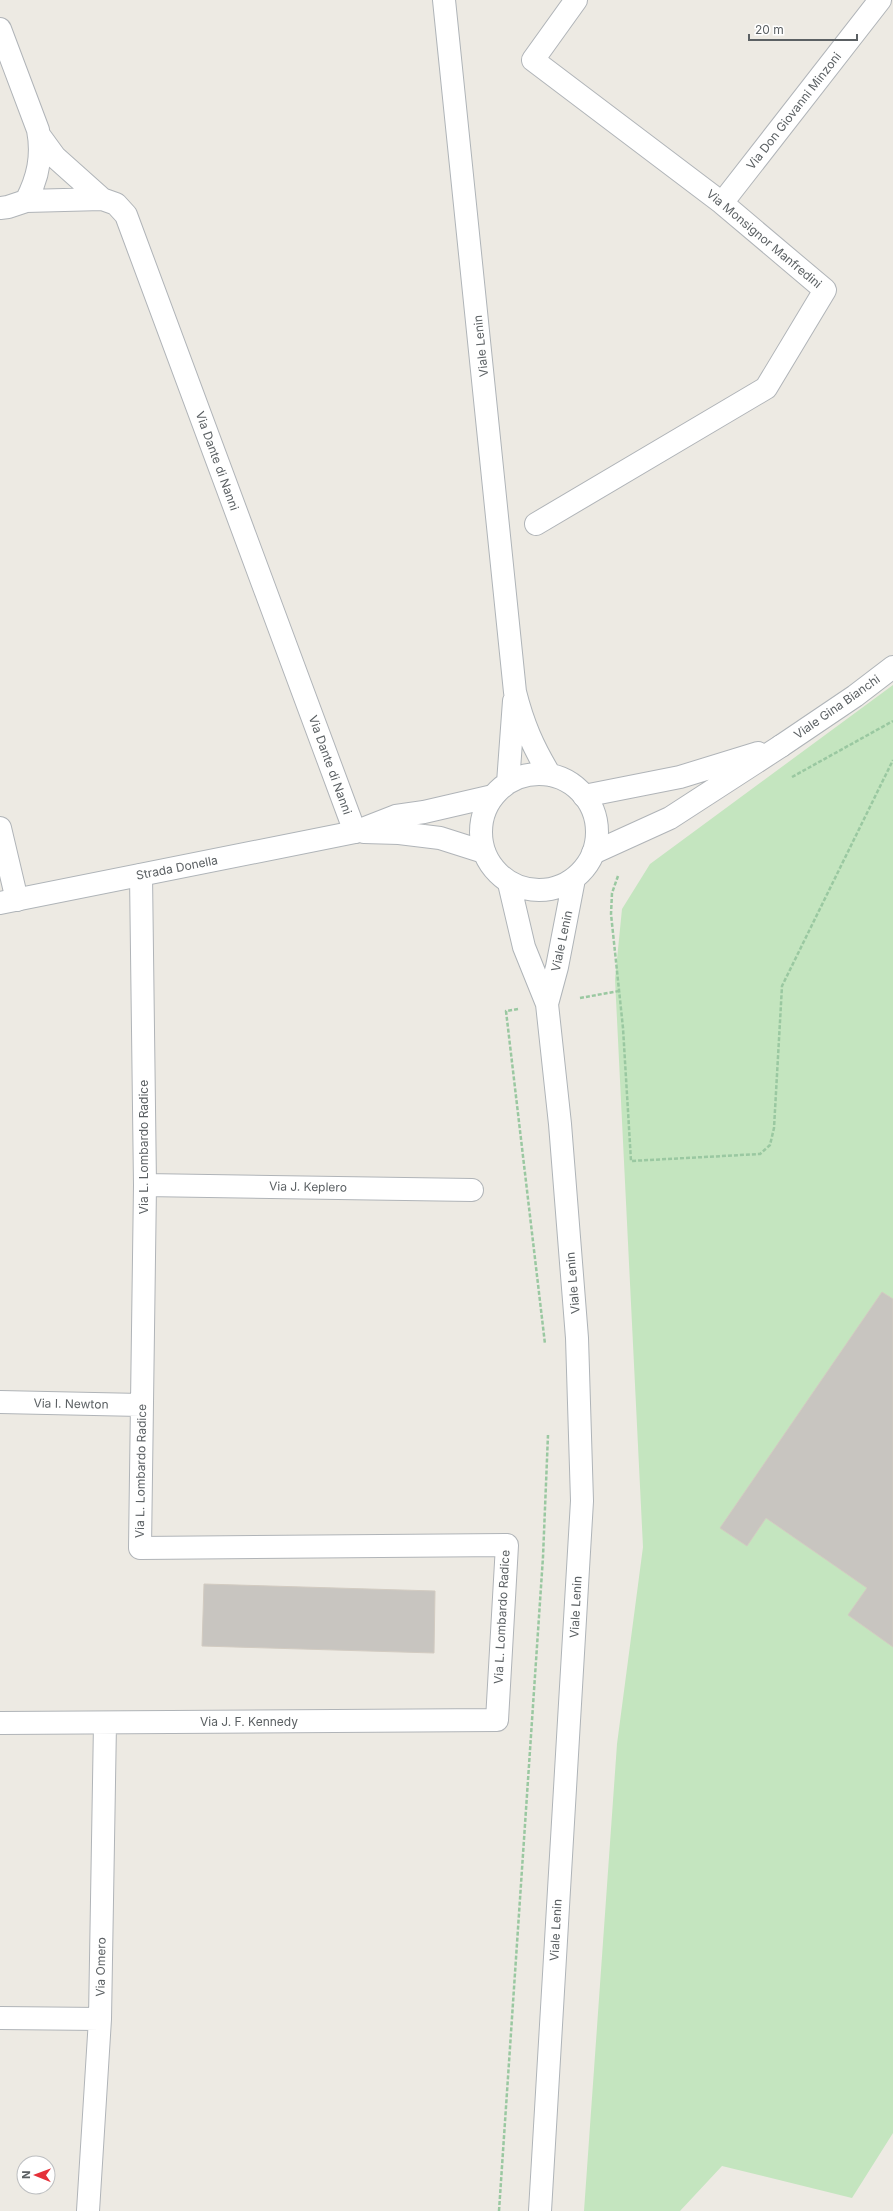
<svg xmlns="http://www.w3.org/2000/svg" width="893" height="2211" font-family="Inter,sans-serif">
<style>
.green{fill:#c4e5bf}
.building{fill:#c8c5c0;stroke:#d2cbc1}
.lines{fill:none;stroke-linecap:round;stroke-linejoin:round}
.street-casing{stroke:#b0b4b8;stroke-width:24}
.secondary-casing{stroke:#afb4b8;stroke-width:24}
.path{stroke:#9ac8a1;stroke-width:2.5;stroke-dasharray:4 2;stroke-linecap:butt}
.street{stroke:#fff;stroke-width:22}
.secondary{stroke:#fff;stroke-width:22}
.labels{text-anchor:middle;stroke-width:4;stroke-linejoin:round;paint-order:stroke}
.street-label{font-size:12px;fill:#5b6063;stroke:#fff}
</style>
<rect width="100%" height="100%" fill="#edeae3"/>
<path class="green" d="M893,685V2133L852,2198L722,2166L680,2211H584L617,1744L643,1547L615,979L622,909L650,864Z"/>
<path class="building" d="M882,1292L893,1299V1647L848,1615L867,1588L766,1518L747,1546L720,1528Z
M204,1584L435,1591L434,1653L202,1646Z"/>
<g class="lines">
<defs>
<path id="street" d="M0,29L38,130C43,156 38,178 26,201
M39,135L55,157L102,199
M722,203L880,0
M0,208L8,207L26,201L102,199L116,204L126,215L355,832
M536,524L766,388L825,290L722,203L533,60L576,0
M584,796L680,777L758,753
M0,828L17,900
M355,832L396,816L424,812L493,796
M364,832L399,833L440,838L484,852
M593,853L670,818L781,746
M145,1185L472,1190
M0,1402L141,1405
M0,1723L497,1720L507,1545L140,1548L145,1185L141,875
M0,2018L100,2019
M88,2211L100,2019L105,1723"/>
<path id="secondary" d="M444,0L515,692C523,724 533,747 550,775
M781,746L855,696L893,667
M481 832a58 58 0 1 1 116 0a58 58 0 1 1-116 0Z
M508,783L514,701
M509,883L524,947L547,1004L560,1124L577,1338L582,1501L540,2211
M0,903L355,832
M547,1004L557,967L574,879"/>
</defs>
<use href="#street" class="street-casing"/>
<use href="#secondary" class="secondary-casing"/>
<path class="path" d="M792,777L893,721
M618,876L612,893L611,914L623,1028L631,1161L760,1154L770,1145L774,1128L782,986L893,760
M580,998L619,991
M518,1009L506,1011L545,1344
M499,2211L543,1557L548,1435"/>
<use href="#street" class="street"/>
<use href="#secondary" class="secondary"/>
</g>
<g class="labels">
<g class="street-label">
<text transform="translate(794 111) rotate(-52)" y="4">Via Don Giovanni Minzoni</text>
<text transform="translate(764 239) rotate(40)" y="4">Via Monsignor Manfredini</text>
<text transform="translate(481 346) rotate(-96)" y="4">Viale Lenin</text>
<text transform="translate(217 461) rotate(70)" y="4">Via Dante di Nanni</text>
<text transform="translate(837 707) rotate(-35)" y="4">Viale Gina Bianchi</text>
<text transform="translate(330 765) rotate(70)" y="4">Via Dante di Nanni</text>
<text transform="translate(177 868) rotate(-11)" y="4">Strada Donella</text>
<text transform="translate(562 941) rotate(-78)" y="4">Viale Lenin</text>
<text transform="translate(144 1147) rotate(-90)" y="4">Via L. Lombardo Radice</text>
<text transform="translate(308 1187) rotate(1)" y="4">Via J. Keplero</text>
<text transform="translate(573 1283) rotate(-95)" y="4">Viale Lenin</text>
<text transform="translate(71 1404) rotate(1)" y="4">Via I. Newton</text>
<text transform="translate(141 1471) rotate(-89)" y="4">Via L. Lombardo Radice</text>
<text transform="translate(576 1607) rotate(-87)" y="4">Viale Lenin</text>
<text transform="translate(502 1617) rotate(-87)" y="4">Via L. Lombardo Radice</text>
<text x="249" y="1726">Via J. F. Kennedy</text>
<text transform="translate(556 1930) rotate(-87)" y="4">Viale Lenin</text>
<text transform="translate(101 1967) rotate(-89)" y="4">Via Omero</text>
</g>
</g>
<g transform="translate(36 2175) rotate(271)"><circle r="19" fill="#ffffff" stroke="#bdbfc1"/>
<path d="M0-3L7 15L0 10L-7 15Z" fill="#e53139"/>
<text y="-6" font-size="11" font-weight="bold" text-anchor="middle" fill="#5b6063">N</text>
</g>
<path d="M749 34v6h108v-6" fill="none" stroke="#5b6063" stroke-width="2"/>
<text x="755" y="34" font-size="12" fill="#5b6063" stroke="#ffffff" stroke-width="3" paint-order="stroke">20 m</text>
</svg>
